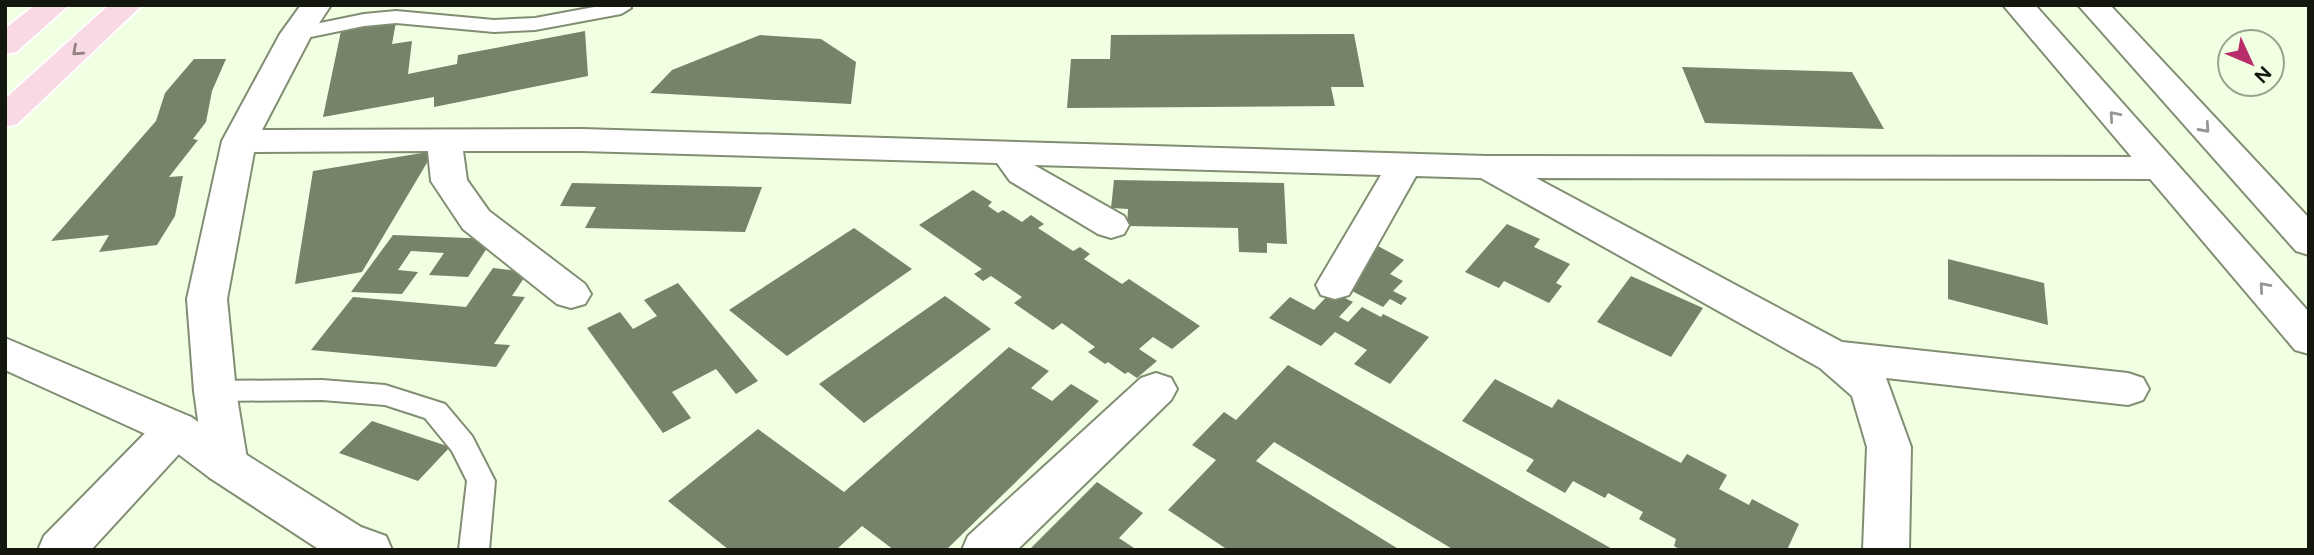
<svg xmlns="http://www.w3.org/2000/svg" width="2314" height="555" font-family="Figtree,sans-serif">
<style>
.building{fill:#768269}
.lines{fill:none;stroke-linecap:round;stroke-linejoin:round}
.lane-casing{stroke:#828e74;stroke-width:4}
.street-casing{stroke:#828e74;stroke-width:4}
.secondary-casing{stroke:#828e74;stroke-width:4}
.primary-casing{stroke:#fff;stroke-width:4}
.lane{fill:#fff;fill-rule:evenodd}
.street{fill:#fff;fill-rule:evenodd}
.secondary{fill:#fff;fill-rule:evenodd}
.primary{fill:#f9d9e3;fill-rule:evenodd}
.oneway{stroke:#928283}
.oneway2{stroke:#959793}
</style>
<rect width="100%" height="100%" fill="#f1ffe3"/>
<path class="building" d="M396,22L392,44L412,41L408,74L457,64L458,55L585,31L588,76L434,107V97L323,117L341,31Z
M1354,34L1364,87H1331L1335,106L1067,108L1071,59H1110L1111,35Z
M760,35L821,39L856,62L851,104L650,93L672,70Z
M194,59H226L212,91L206,122L193,139L198,140L169,177L183,176L175,216L157,245L99,252L109,235L51,241L156,121L165,93Z
M1682,67L1852,72L1884,129L1705,123Z
M434,151L362,272L295,284L313,171Z
M1114,180L1284,183L1287,244L1267,243V253L1239,252L1238,228L1127,226L1128,209L1111,208Z
M572,183L762,187L745,232L585,228L596,207L560,206Z
M973,190L992,202L988,206L998,213L1003,210L1022,222L1031,215L1044,224L1038,228L1073,251L1080,247L1090,254L1084,259L1122,284L1129,279L1200,326L1172,349L1153,337L1139,349L1157,361L1137,378L1128,372L1125,374L1108,362L1105,364L1088,352L1095,347L1062,323L1053,330L1014,303L1022,297L991,276L983,281L974,274L982,269L919,225Z
M1507,224L1540,239L1534,247L1570,264L1556,283L1562,286L1549,303L1504,281L1499,288L1465,272Z
M854,228L912,269L787,356L729,310Z
M393,235L493,239L468,277L429,275L444,253L411,251L398,270L418,272L402,294L351,292Z
M1376,245L1404,260L1390,274L1403,281L1393,291L1407,298L1401,305L1390,299L1383,307L1350,290L1343,297L1353,302L1339,317L1348,322L1362,307L1381,317L1383,314L1429,337L1390,384L1354,364L1367,350L1335,332L1321,346L1269,318L1290,297L1314,310Z
M1948,259L2044,283L2048,325L1948,299Z
M493,268L528,272L512,296L525,297L494,344L510,345L496,367L311,350L353,297L466,307Z
M1631,276L1703,308L1671,357L1597,322Z
M678,283L758,381L736,394L716,369L672,392L691,418L663,433L587,328L620,312L633,329L657,316L644,300Z
M945,296L991,329L864,423L819,384Z
M1009,347L1049,371L1031,388L1052,401L1071,384L1099,401L946,550H894L862,526L836,550H729L668,501L758,429L844,492Z
M1288,365L1614,550H1454L1274,442L1256,461L1400,550H1228L1168,510L1216,460L1192,445L1224,412L1236,420Z
M1495,379L1552,408L1558,399L1681,463L1687,454L1727,475L1719,489L1749,505L1752,499L1799,524L1787,550H1681L1674,546L1676,539L1639,519L1643,512L1608,493L1605,498L1573,481L1565,493L1526,471L1534,460L1462,421Z
M372,421L450,447L418,481L339,453Z
M1097,482L1143,513L1119,538L1137,550H1029Z"/>
<g class="lines">
<defs>
<path id="lane" d="M605,5H629L631,8L621,14L535,30L494,32L396,23L364,26L296,40L289,38L286,34L289,30L296,28L364,14L396,11L494,20L535,18Z
M322,380L385,385L445,404L472,436L495,481L489,550H459L467,481L452,451L425,418L385,405L322,400L215,401L206,398L202,391L206,384L215,381Z"/>
<path id="street" d="M301,5H331L312,34L262,130L582,129L1487,156L2160,157L2172,160L2178,168L2172,176L2160,179L1536,178L1842,342L2128,373L2143,378L2149,389L2143,400L2128,405L1886,378L1911,447L1909,550H1863L1867,447L1852,396L1820,368L1481,178L1416,176L1349,295L1335,299L1321,295L1316,285L1381,175L1034,165L1124,216L1129,225L1124,234L1111,238L1098,234L1010,181L997,163L582,151H463L467,180L489,211L585,284L591,294L585,304L571,308L557,304L463,229L431,181L428,151L254,152L227,299L236,391L248,465L242,478L226,483L210,478L204,465L194,391L187,299L222,141L280,34Z
M1156,373L1171,378L1177,389L1171,400L1017,550H962L968,536L1141,378Z
M176,412L191,417L198,429L191,441L91,550H38L44,536L161,417Z"/>
<path id="secondary" d="M2003,5H2035L2309,312V354L2295,350Z
M2078,5H2110L2309,218V255L2296,251Z
M5,338L191,417L242,452L361,527L386,536L392,550H320L210,478L161,441L5,370Z"/>
<path id="primary" d="M35,5H69L16,52L5,54V29Z
M109,5H142L17,124L5,127V99Z"/>
</defs>
<use href="#lane" class="lane-casing"/>
<use href="#street" class="street-casing"/>
<use href="#secondary" class="secondary-casing"/>
<use href="#primary" class="primary-casing"/>
<use href="#lane" class="lane"/>
<use href="#street" class="street"/>
<use href="#secondary" class="secondary"/>
<use href="#primary" class="primary"/>
</g>
<defs><path id="oneway-chevron" d="M-2-3.5L2.5 0L-2 3.5" fill="none" stroke-width="1.6" stroke-linecap="round" stroke-linejoin="round" transform="scale(1.75)"/></defs>
<use class="oneway" href="#oneway-chevron" transform="translate(77 51) rotate(138)"/>
<g class="oneway2">
<use href="#oneway-chevron" transform="translate(2114 116) rotate(-131)"/>
<use href="#oneway-chevron" transform="translate(2205 128) rotate(48)"/>
<use href="#oneway-chevron" transform="translate(2264 287) rotate(-131)"/>
</g>
<rect width="2314" height="555" fill="none" stroke="#13170e" stroke-width="14"/>
<g transform="translate(2251 63) rotate(134)"><circle r="33" fill="#f1ffe3" stroke="#98a28e" stroke-width="2"/>
<path d="M0-5L12 26L0 18L-12 26Z" fill="#b82e6b"/>
<text y="-10" font-size="19" font-weight="bold" text-anchor="middle" fill="#13170e">N</text>
</g>
</svg>
